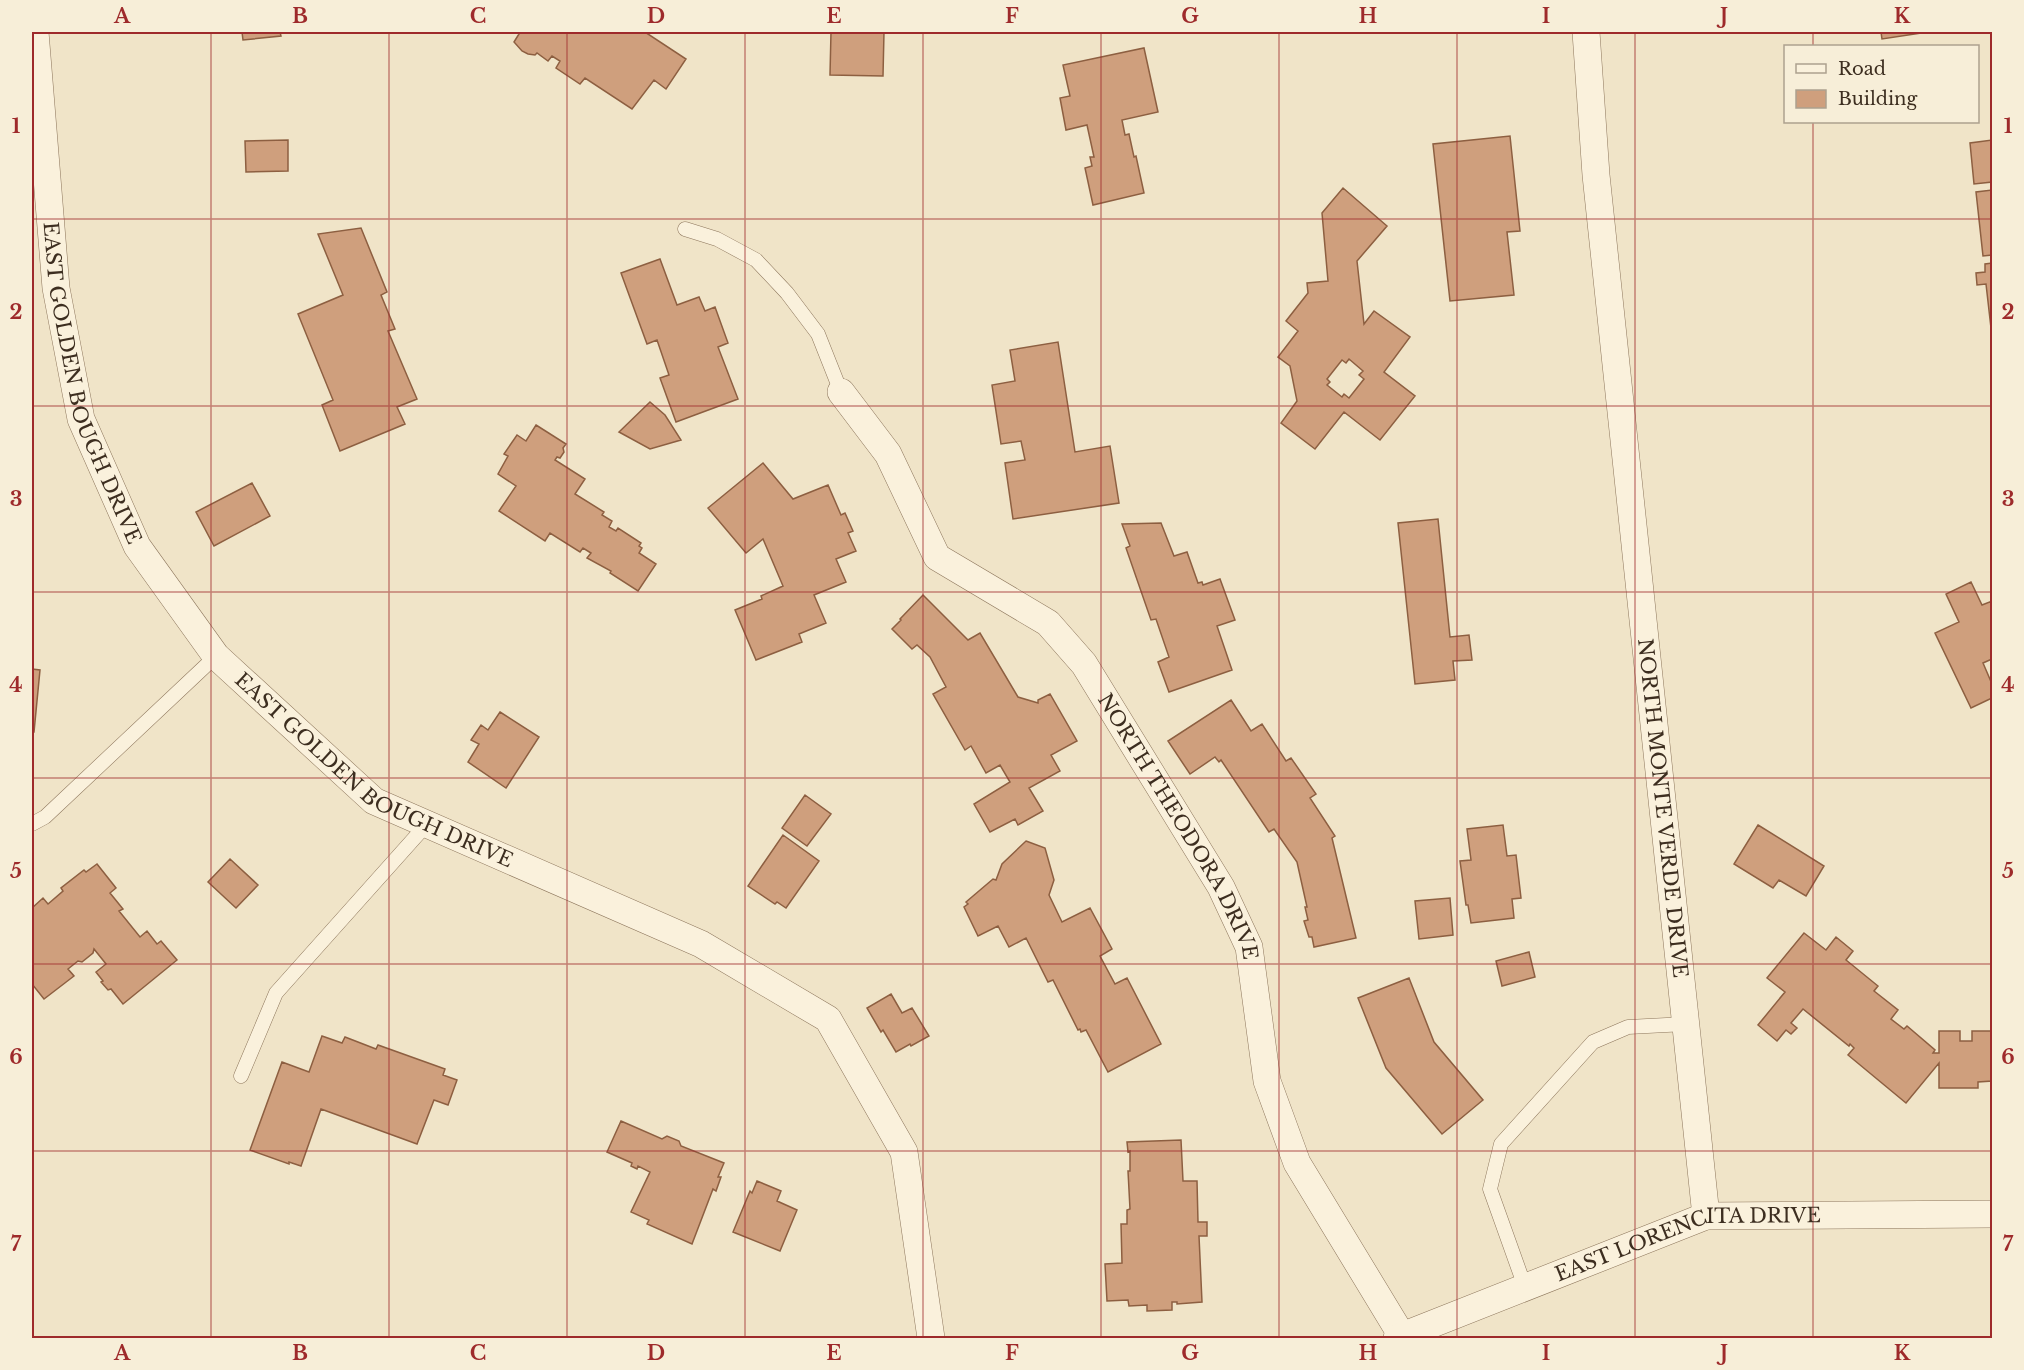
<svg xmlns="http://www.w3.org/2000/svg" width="2024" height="1370" font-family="'Libre Baskerville',serif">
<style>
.building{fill:#cf9f7d;stroke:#8d5f41;stroke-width:1.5;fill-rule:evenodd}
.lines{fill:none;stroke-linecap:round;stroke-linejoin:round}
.lane-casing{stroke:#8d765c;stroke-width:15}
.street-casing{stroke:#8d765c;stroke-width:28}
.lane{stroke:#faf1dc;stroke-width:14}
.street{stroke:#faf1dc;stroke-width:27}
.grid{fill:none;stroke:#9e2a2b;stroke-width:1.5;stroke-opacity:0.55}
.labels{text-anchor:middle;stroke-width:4.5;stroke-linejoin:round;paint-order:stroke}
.street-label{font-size:20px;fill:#3d2e20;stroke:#f7eed8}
.neatline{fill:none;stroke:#9e2a2b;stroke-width:2}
.grid-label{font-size:20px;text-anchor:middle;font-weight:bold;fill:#9e2a2b}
</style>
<rect width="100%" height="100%" fill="#f0e4c8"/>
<path class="building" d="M242,32H280L281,36L243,40Z
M516,32H645L686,59L666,89L654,80L632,109L585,78L580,84L556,68L560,61L552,56L548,61L537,53L535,55L528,54L522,51L514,42L519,34Z
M831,32H884L883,76L830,75Z
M1881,32H1928L1882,39Z
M1144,48L1158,112L1122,120L1125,135L1129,134L1134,157L1136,156L1144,193L1093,205L1085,168L1092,166L1090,157H1094L1087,125L1066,130L1060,98L1070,96L1063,65Z
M1510,136L1520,231L1507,232L1514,295L1450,301L1433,144Z
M288,140V171L246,172L245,141Z
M1992,140V182L1974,184L1970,143Z
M1343,188L1387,226L1357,261L1364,324L1374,311L1410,337L1384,372L1415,396L1380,440L1344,412L1315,449L1281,423L1297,401L1290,366L1278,357L1298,331L1286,321L1308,293L1307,283L1328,281L1322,213ZM1349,359L1363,371L1359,375L1364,379L1349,398L1344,394L1342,397L1327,385L1330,382L1327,379L1342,360L1346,363Z
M1992,190V255L1983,256L1976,192Z
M361,228L387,292L381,295L395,329L388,331L417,399L397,407L405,424L340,451L322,405L333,400L298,314L343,295L318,234Z
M660,259L677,305L699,297L705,311L715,307L728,343L718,347L738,399L676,422L660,378L669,375L657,340L647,344L621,273Z
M1992,263V337L1986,284L1977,285L1976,273L1985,272V264Z
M1058,342L1075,452L1110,446L1119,503L1013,519L1005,463L1025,460L1021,441L1001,444L992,385L1015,381L1010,350Z
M650,402L665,415L681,440L650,449L619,432Z
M536,425L566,444L563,448L564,452L560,458L557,457L555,460L585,479L575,494L604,512L602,515L612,521L609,527L616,531L618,528L641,543L639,546L642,548L639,553L656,564L638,591L610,573L611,571L587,558L591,553L583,548L580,552L550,533L545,541L499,511L516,486L498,474L508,456L504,454L517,435L526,441Z
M763,463L793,499L828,485L841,515L845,513L853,531L848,533L856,551L836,559L846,582L814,595L826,623L799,634L802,642L756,660L735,610L762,599L761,596L783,586L763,539L746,553L708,508Z
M252,483L270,516L214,546L196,512Z
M1438,519L1450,637L1469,635L1472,660L1453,661L1455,680L1415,684L1398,523Z
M1161,523L1174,556L1187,552L1198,583L1202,582L1203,585L1220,579L1235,620L1217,626L1232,670L1169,692L1158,662L1169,657L1156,619L1151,620L1126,548L1130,546L1122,524Z
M1971,582L1982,605L1992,601V659L1983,663L1992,684V698L1971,708L1935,633L1959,622L1946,594Z
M923,595L968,640L980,633L1018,697L1038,703V700L1050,694L1077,741L1051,755L1060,771L1029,788L1043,811L1018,825L1015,819L990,832L974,804L1010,782L1000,765L986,773L971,746L965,750L933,694L946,687L930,657L917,645L912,649L892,629L901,620L900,619Z
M32,669L40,670L34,732H32Z
M1231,700L1251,731L1262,724L1286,761L1291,758L1316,794L1310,798L1335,836L1332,838L1356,938L1314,947L1312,937H1309L1304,921L1308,920L1305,907H1307L1297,862L1274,829L1269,832L1221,760L1219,762L1215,757L1190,774L1168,741Z
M500,712L539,737L506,788L468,762L479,744L471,740L481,725L488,730Z
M805,795L831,814L807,846L782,828Z
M1503,825L1507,856L1516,855L1521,898L1512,899L1514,918L1471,923L1468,905H1466L1460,861L1471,860L1467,829Z
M1758,825L1824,866L1806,896L1779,880L1773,888L1734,864Z
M783,835L819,861L786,908L777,902L775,904L748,886Z
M1026,841L1045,848L1054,880L1049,895L1062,922L1090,908L1112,949L1100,956L1115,984L1127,978L1161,1044L1108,1072L1086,1030L1081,1032L1080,1029L1078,1030L1053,980L1048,982L1026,938L1009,947L998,926L978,936L964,907L968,904L966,902L993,879L996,880L1002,864Z
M230,859L258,885L236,908L208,882Z
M97,864L116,888L110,893L123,909L119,911L140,937L147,931L157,944L161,941L177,960L123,1004L111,989L108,990L101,982L103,981L96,972L106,964L94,949L93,953L82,962L78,961L68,969L74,976L44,999L32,984V908L43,898L48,904L63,891L61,888L84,870L86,872Z
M1450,898L1453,935L1419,939L1415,901Z
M1804,933L1826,950L1836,937L1853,951L1846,960L1878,986L1874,991L1898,1010L1891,1019L1904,1029L1907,1026L1935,1050L1933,1053H1939V1031H1960V1041H1972V1031H1992V1081L1978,1082V1088H1939V1063L1906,1103L1848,1055L1854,1048L1850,1044L1849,1046L1803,1009L1791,1023L1797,1028L1791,1034L1786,1030L1777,1041L1758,1025L1785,992L1767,978Z
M1529,952L1535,977L1502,986L1496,961Z
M1409,978L1434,1042L1483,1100L1442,1134L1386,1068L1358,998Z
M891,994L902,1013L912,1008L929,1036L911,1046L910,1044L896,1052L883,1030L881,1032L867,1008Z
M322,1036L342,1043L345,1037L376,1049L378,1045L445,1069L443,1075L457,1080L448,1105L434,1100L417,1144L321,1109L301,1166L289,1162V1164L250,1150L282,1062L309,1072Z
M621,1121L662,1139L667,1136L679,1141L681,1146L724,1163L718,1177H721L716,1191L713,1189L692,1244L647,1224L649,1220L631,1212L650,1172L638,1166L637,1169L631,1166L632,1163L607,1152Z
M1181,1140L1183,1181H1197L1198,1222H1207V1236H1199L1202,1302L1177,1304V1302H1172V1310L1147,1311V1305L1129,1306L1128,1300L1107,1301L1105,1264L1122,1263L1121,1224H1127V1210L1130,1209L1128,1171H1130V1151L1128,1152L1127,1142Z
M757,1181L781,1191L777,1201L797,1210L780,1251L733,1232L750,1191L752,1193Z"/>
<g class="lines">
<defs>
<path id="lane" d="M685,229L717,239L756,260L787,293L818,334L841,392
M32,824L45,817L216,656
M241,1076L276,993L427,824
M1525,1287L1490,1189L1501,1144L1593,1042L1628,1027L1686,1024"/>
<g id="street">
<path id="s1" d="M35,32L56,288L81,419L137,546L216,656L374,801L701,944L828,1019L904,1152L931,1338"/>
<path id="s2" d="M1586,32L1596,175L1706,1216"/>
<path id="s3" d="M841,392L888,454L937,557L1048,623L1084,664L1221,887L1249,947L1267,1081L1297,1163L1402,1336"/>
<path id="s4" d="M1397,1338L1706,1216L1992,1214"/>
</g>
</defs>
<use href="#lane" class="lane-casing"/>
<use href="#street" class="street-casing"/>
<use href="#lane" class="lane"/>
<use href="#street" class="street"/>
</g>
<path class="grid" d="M211,32V1338M389,32V1338M567,32V1338M745,32V1338M923,32V1338M1101,32V1338M1279,32V1338M1457,32V1338M1635,32V1338M1813,32V46M1813,122V1338M32,219H1992M32,406H1992M32,592H1992M32,778H1992M32,964H1992M32,1151H1992"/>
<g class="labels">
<g class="street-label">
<text dy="7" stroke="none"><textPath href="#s1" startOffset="358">EAST GOLDEN BOUGH DRIVE</textPath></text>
<text dy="7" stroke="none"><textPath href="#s1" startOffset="862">EAST GOLDEN BOUGH DRIVE</textPath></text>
<text dy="7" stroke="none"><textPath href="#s2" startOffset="780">NORTH MONTE VERDE DRIVE</textPath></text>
<text dy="7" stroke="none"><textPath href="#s3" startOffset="564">NORTH THEODORA DRIVE</textPath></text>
<text dy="7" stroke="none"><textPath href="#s4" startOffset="309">EAST LORENCITA DRIVE</textPath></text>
</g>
</g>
<rect width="2024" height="1370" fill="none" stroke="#f7eed8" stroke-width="66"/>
<rect x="1784" y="45" width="195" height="78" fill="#f7eed8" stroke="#ada18e" stroke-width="1.5"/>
<rect x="1796" y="64" width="30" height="9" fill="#faf1dc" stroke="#ada18e" stroke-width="1.5"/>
<text x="1838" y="75" font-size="18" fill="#3d2e20">Road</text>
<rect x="1796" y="90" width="30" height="18" fill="#cf9f7d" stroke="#ada18e" stroke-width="1.5"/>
<text x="1838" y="105" font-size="18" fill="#3d2e20">Building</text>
<rect x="33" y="33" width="1958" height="1304" class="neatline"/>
<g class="grid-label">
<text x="122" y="23">A</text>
<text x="300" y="23">B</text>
<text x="478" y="23">C</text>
<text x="656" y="23">D</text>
<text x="834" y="23">E</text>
<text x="1012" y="23">F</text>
<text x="1190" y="23">G</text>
<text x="1368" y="23">H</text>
<text x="1546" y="23">I</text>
<text x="1724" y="23">J</text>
<text x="1902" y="23">K</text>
<text x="16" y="133">1</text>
<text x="2008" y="133">1</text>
<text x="16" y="319">2</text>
<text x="2008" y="319">2</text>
<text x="16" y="506">3</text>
<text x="2008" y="506">3</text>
<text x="16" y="692">4</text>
<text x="2008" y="692">4</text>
<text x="16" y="878">5</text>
<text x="2008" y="878">5</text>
<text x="16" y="1064">6</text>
<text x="2008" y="1064">6</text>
<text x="16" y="1251">7</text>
<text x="2008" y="1251">7</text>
<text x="122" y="1360">A</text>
<text x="300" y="1360">B</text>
<text x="478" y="1360">C</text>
<text x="656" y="1360">D</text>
<text x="834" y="1360">E</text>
<text x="1012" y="1360">F</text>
<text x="1190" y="1360">G</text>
<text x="1368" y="1360">H</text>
<text x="1546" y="1360">I</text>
<text x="1724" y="1360">J</text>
<text x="1902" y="1360">K</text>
</g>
</svg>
